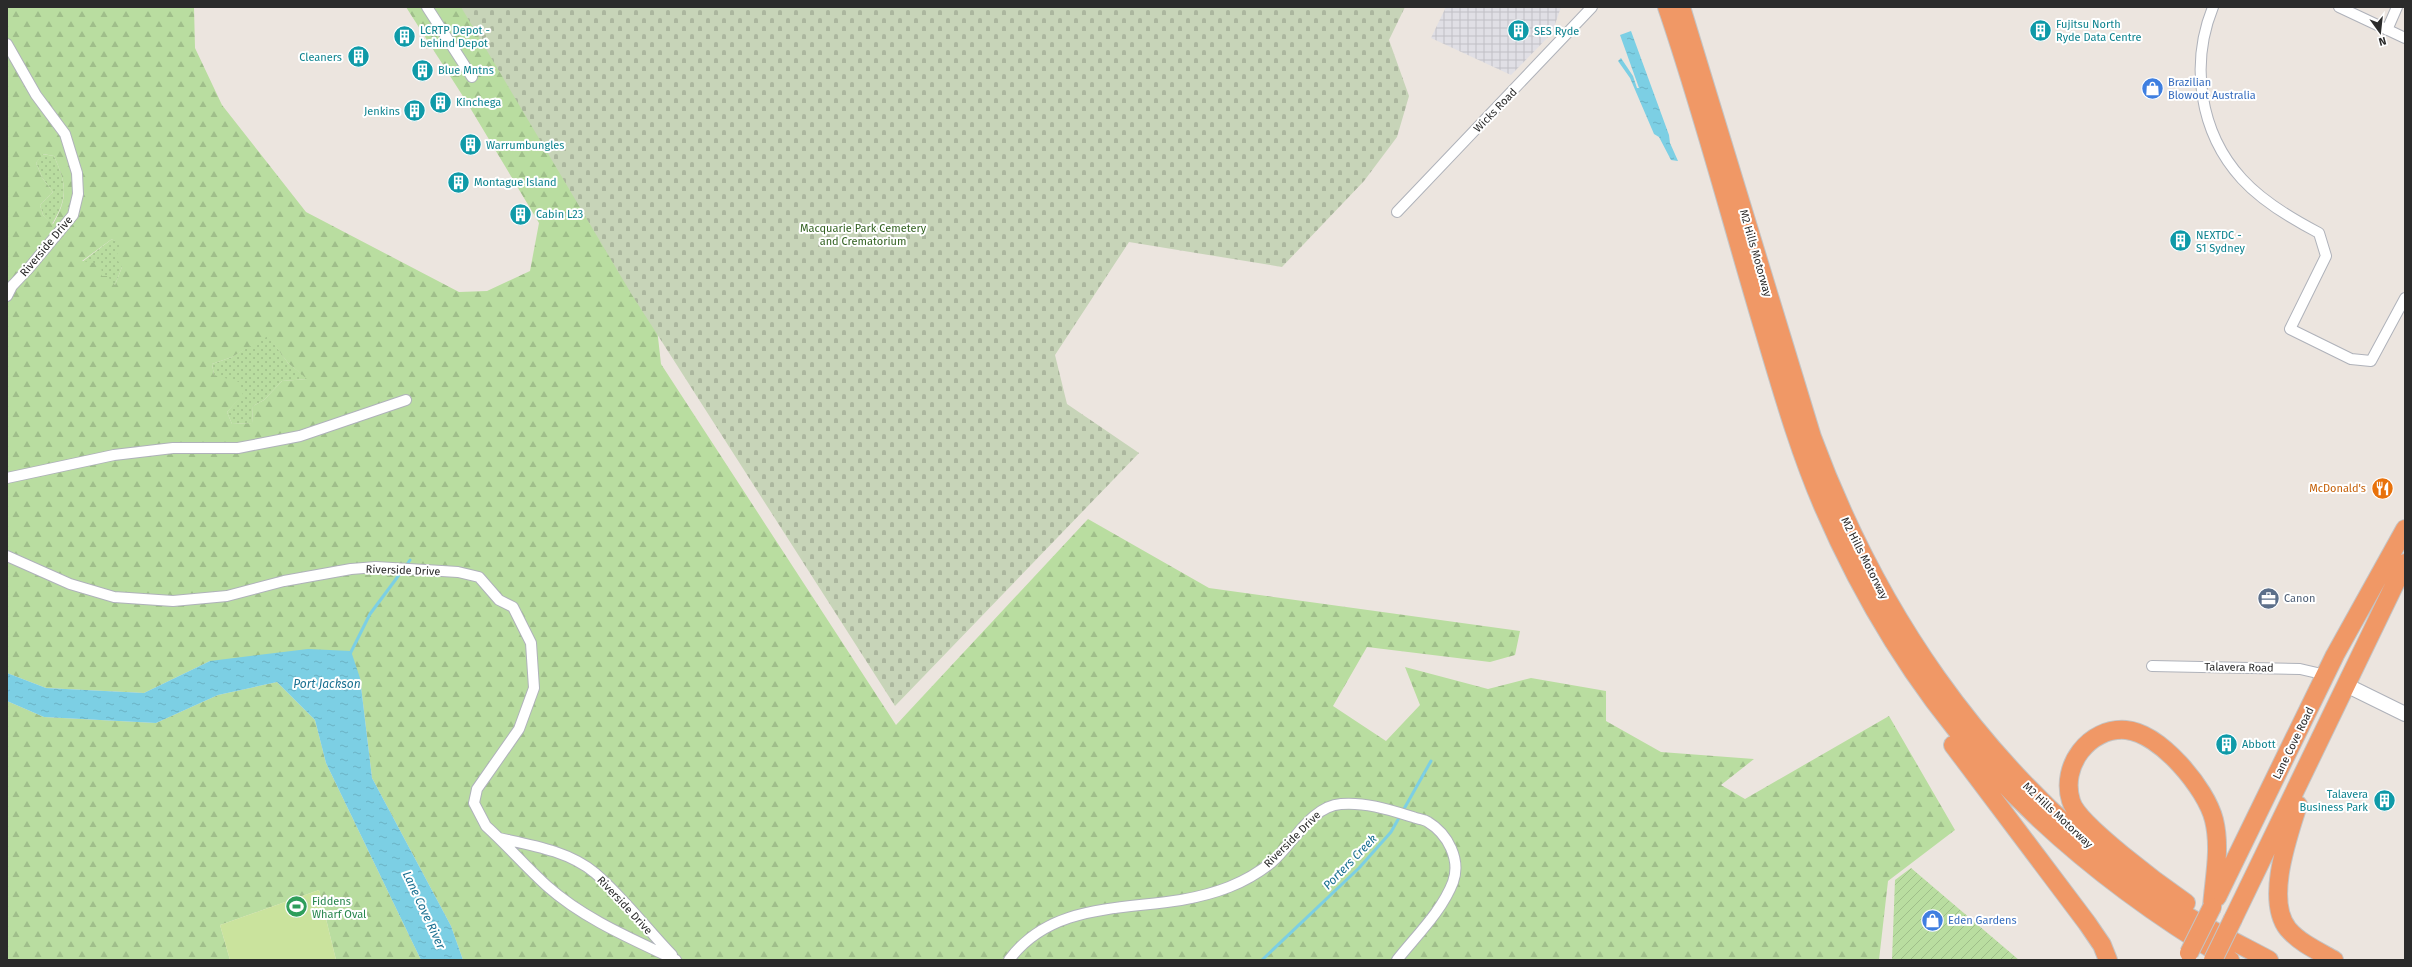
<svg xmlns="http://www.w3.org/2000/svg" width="2412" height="967" font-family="'Fira Sans',sans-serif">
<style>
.industrial{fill:url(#industrial-grid)}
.grass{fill:url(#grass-dots)}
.forest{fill:url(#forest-firs);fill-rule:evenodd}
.cemetery{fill:url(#cemetery-stones)}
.garden{fill:url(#garden-furrows)}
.pitch{fill:#cae39d}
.water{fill:url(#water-ripples)}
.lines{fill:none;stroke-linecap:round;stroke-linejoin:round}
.stream{stroke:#7ccfe4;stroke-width:3}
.street-casing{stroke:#afb2ba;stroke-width:12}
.secondary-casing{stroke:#afb2ba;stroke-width:16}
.highway-casing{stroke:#c4c4c4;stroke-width:20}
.street{stroke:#fff;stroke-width:10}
.secondary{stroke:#fff;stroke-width:14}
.highway{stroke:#f09866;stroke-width:18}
.highway-bridge-casing{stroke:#c4c4c4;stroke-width:20;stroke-linecap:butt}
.highway-bridge{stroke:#f09866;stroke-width:18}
.labels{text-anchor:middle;stroke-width:4;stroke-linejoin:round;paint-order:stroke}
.culture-label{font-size:11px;fill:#0d838f;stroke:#fff;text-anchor:start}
.shop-label{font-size:11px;fill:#366cbe;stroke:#fff;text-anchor:start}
.street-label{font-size:11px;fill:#2b2b2b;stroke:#fff}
.park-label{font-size:11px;fill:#336221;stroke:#fff}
.food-label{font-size:11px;fill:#c56008;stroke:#fff;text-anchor:end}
.service-label{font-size:11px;fill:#4e5e75;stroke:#fff;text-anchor:start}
.leisure-label{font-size:11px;fill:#27864d;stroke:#fff;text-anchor:start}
.water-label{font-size:12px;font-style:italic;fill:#1a7091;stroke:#fff}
</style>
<defs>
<pattern id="industrial-grid" width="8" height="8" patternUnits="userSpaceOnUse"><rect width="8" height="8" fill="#e0dfe5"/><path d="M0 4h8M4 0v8" fill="none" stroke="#c0c0c5"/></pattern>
<pattern id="grass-dots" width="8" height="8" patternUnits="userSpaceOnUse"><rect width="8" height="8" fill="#b9dda0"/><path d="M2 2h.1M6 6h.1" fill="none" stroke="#9fbe8a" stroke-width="1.8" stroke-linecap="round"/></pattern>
<pattern id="forest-firs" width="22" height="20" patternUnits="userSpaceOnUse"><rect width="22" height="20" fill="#b9dda0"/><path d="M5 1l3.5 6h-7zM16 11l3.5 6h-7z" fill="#9fbe8a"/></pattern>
<pattern id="cemetery-stones" width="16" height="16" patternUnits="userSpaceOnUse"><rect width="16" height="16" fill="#c7d4b8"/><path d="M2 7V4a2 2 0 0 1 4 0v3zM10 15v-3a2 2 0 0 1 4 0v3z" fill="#abb69e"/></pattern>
<pattern id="garden-furrows" width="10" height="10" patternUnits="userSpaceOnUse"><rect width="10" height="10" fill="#b9dda0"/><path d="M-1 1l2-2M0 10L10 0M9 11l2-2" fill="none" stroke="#9fbe8a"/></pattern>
<pattern id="water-ripples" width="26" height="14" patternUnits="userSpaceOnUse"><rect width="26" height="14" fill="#7ccfe4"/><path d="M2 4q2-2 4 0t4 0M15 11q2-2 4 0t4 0" fill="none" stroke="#6bb2c4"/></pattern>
</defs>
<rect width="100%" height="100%" fill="#ece5df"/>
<path class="industrial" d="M1446,7H1561L1552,33L1511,75L1431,38Z"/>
<path class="grass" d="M42,154L54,156C66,183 69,197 52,224L43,215L40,205L53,192L43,179L36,163Z
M112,239L120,244L122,267L115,285L82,262Z
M268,335L288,363L308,379L282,381L264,400L253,406L252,423L232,424L227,412L242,395L214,375L212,364L232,357Z"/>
<path class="forest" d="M7,7H194L195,48L222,105L306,212L459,292L487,291L530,271L539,223L466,101L406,7H465L653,293L661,364L896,725L1088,519L1209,588L1520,631L1515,655L1490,662L1367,647L1333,706L1386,741L1420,705L1405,667L1488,689L1531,678L1606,691V721L1661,752L1754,759L1721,785L1745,799L1889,716L1955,830L1888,881L1879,960H463L451,926L372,778L360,678L210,661L144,693L46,688L7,673ZM43,154L54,156C66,183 69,197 53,224L43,215L40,205L53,192L43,179L36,163ZM112,239L120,245L116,258L122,267L115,285L107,276H102L101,264L82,261ZM268,336L288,363L307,379L282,381L264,400L253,406L252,423L232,424L227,412L243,395L239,382L214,375L212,364L232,357Z
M277,682L315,720L326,763L421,960H336L319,890L220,925L230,960H7V701L44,717L156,723L218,695Z"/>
<path class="cemetery" d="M461,7H1405L1389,40L1409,96L1397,137L1364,181L1282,267L1129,242L1055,355L1067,404L1139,453L895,706L632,295Z"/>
<path class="garden" d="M1911,868L2019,960H1892L1895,880Z"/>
<path class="pitch" d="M319,890L336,960H230L220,925Z"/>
<path class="water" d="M1631,31L1669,135L1670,143L1678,161L1671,160L1659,137L1654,134L1630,78L1618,61L1621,58L1633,76L1637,88H1639L1620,35Z
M308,649L351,651L360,678L372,778L451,926L463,960H421L326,763L315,720L277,682L218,695L156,723L44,717L7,701V673L46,688L144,693L210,661Z"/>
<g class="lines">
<path class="stream" d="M405,567L410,560
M350,654L370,614L402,571
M1262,960L1359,868L1391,832L1431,761"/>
<defs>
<path id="street" d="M427,7L472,77
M2213,7C2190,64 2199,132 2242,179C2262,201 2292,219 2319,233L2326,256L2290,329L2351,359L2371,361L2405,298
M2339,7L2405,38
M2387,30L2397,7
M7,44L36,95L65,134L77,173L78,194L73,215L29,268L12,286L7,296
M1397,212L1592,7
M7,478L114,455L173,448H238L300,436L406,400
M7,556L70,584L114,597L173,601L227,596L284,581L351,569L376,567L458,572L479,577L499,600L513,607L531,643L534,688L519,729L477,789L474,803L486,826C507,845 526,867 547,886C584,919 632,939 676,960
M2152,666L2300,669L2326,675
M499,838C531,845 569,851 595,873C623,897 646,928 672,955
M1009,960C1050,904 1120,910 1181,900C1215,894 1245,884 1272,862C1293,844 1311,806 1341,804C1366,802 1390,810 1413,817C1417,819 1424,819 1428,822C1448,834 1461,860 1453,882C1442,911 1416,936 1397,960"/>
<path id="secondary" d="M2346,685L2405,714"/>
<path id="highway" d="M1667,7C1703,112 1731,220 1763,327C1781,387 1798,448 1823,506C1911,710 2041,848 2230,960
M1681,7L1812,437C1877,613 1976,757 2124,874C2168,909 2220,934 2269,960
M1953,745L2087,923L2102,945L2108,960
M2298,805C2288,837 2265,900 2288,929C2300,943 2318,951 2334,960
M2217,897L2335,655L2405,529
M2186,903C2163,887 2077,824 2071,801C2060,766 2089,727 2126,730C2160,733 2206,788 2214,820C2221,848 2214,879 2212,907
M2233,919L2405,563"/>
</defs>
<use href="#street" class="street-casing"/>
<use href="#secondary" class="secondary-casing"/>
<use href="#highway" class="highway-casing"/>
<use href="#street" class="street"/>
<use href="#secondary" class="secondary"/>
<use href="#highway" class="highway"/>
<defs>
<path id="highway-bridge" d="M2189,953L2212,907
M2213,960L2233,919"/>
</defs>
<use href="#highway-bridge" class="highway-bridge-casing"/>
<use href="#highway-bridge" class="highway-bridge"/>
</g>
<defs>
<symbol id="building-disc" viewBox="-11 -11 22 22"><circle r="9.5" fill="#0f9aa8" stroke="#fff"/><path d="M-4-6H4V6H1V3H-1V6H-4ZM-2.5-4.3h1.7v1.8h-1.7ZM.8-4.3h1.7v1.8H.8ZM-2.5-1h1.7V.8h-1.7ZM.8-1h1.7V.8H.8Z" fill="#fff"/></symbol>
<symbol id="shop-disc" viewBox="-11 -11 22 22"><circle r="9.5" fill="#3f7fe0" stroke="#fff"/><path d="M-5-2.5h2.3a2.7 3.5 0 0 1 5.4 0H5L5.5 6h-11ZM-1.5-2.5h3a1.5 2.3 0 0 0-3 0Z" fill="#fff"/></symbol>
<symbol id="restaurant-disc" viewBox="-11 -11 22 22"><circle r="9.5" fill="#e8710a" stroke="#fff"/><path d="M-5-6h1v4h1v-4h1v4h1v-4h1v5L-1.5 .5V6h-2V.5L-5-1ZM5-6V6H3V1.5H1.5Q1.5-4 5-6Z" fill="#fff"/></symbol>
<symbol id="office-disc" viewBox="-11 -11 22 22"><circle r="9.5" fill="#5c6f8a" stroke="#fff"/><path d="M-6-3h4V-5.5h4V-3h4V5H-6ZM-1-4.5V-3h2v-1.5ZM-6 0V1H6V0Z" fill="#fff"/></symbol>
<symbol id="stadium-disc" viewBox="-11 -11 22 22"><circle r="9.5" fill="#2e9e5b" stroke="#fff"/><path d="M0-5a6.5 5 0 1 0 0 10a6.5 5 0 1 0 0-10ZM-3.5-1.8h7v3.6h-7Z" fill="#fff"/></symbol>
</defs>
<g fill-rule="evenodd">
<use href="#building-disc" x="2028" y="18" width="25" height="25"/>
<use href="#building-disc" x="1506" y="18" width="25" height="25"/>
<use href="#building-disc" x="392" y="24" width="25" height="25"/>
<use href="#building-disc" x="346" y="44" width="25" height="25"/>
<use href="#building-disc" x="410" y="58" width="25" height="25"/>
<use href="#shop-disc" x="2140" y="76" width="25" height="25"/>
<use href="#building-disc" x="428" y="90" width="25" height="25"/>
<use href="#building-disc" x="402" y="98" width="25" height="25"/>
<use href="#building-disc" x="458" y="132" width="25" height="25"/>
<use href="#building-disc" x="446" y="170" width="25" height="25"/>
<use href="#building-disc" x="508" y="202" width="25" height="25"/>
<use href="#building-disc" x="2168" y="228" width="25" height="25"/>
<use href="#restaurant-disc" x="2370" y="476" width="25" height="25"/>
<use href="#office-disc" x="2256" y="586" width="25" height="25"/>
<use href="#building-disc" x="2214" y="732" width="25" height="25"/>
<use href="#building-disc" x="2372" y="788" width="25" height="25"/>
<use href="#stadium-disc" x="284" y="894" width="25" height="25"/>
<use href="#shop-disc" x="1920" y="908" width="25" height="25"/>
</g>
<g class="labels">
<g class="culture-label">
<text x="2056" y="28">Fujitsu North<tspan x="2056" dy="13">Ryde Data Centre</tspan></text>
<text x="420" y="34">LCRTP Depot -<tspan x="420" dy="13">behind Depot</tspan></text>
<text x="1534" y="35">SES Ryde</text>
<text x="342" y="61" text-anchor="end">Cleaners</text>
<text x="438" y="74">Blue Mntns</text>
<text x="456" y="106">Kinchega</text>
<text x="400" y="115" text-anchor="end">Jenkins</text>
<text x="486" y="149">Warrumbungles</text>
<text x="474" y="186">Montague Island</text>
<text x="536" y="218">Cabin L23</text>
<text x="2196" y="239">NEXTDC -<tspan x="2196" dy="13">S1 Sydney</tspan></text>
<text x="2242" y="748">Abbott</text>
<text x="2368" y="798" text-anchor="end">Talavera<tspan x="2368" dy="13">Business Park</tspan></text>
</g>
<g class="shop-label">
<text x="2168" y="86">Brazilian<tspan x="2168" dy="13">Blowout Australia</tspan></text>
<text x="1948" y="924">Eden Gardens</text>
</g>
<g class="street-label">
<text transform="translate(1495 110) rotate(-46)" y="4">Wicks Road</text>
<text transform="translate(46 246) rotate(-50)" y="4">Riverside Drive</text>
<text transform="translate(1756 253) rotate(74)" y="4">M2 Hills Motorway</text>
<text transform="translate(1865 558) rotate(63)" y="4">M2 Hills Motorway</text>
<text transform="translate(403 570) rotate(2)" y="4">Riverside Drive</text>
<text transform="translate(2239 667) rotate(1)" y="4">Talavera Road</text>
<text transform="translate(2293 743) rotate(-64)" y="4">Lane Cove Road</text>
<text transform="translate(2058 815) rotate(43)" y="4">M2 Hills Motorway</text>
<text transform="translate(1292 839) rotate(-45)" y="4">Riverside Drive</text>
<text transform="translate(625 905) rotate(47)" y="4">Riverside Drive</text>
</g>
<g class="park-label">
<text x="863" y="232">Macquarie Park Cemetery<tspan x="863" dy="13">and Crematorium</tspan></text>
</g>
<g class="food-label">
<text x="2366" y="492">McDonald's</text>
</g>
<g class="service-label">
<text x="2284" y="602">Canon</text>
</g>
<g class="leisure-label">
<text x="312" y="905">Fiddens<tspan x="312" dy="13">Wharf Oval</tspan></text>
</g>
<g class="water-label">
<text x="327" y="688">Port Jackson</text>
<text transform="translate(1350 862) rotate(-46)" y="4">Porters Creek</text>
<text transform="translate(424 910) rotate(65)" y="4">Lane Cove River</text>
</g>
</g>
<rect width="2412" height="967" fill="none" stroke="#2b2b2b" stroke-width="16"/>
<g transform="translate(2380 32) rotate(165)" stroke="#ffffff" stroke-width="3" paint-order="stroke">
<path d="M0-3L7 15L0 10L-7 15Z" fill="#2b2b2b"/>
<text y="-6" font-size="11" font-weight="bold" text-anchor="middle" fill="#2b2b2b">N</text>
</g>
</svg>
